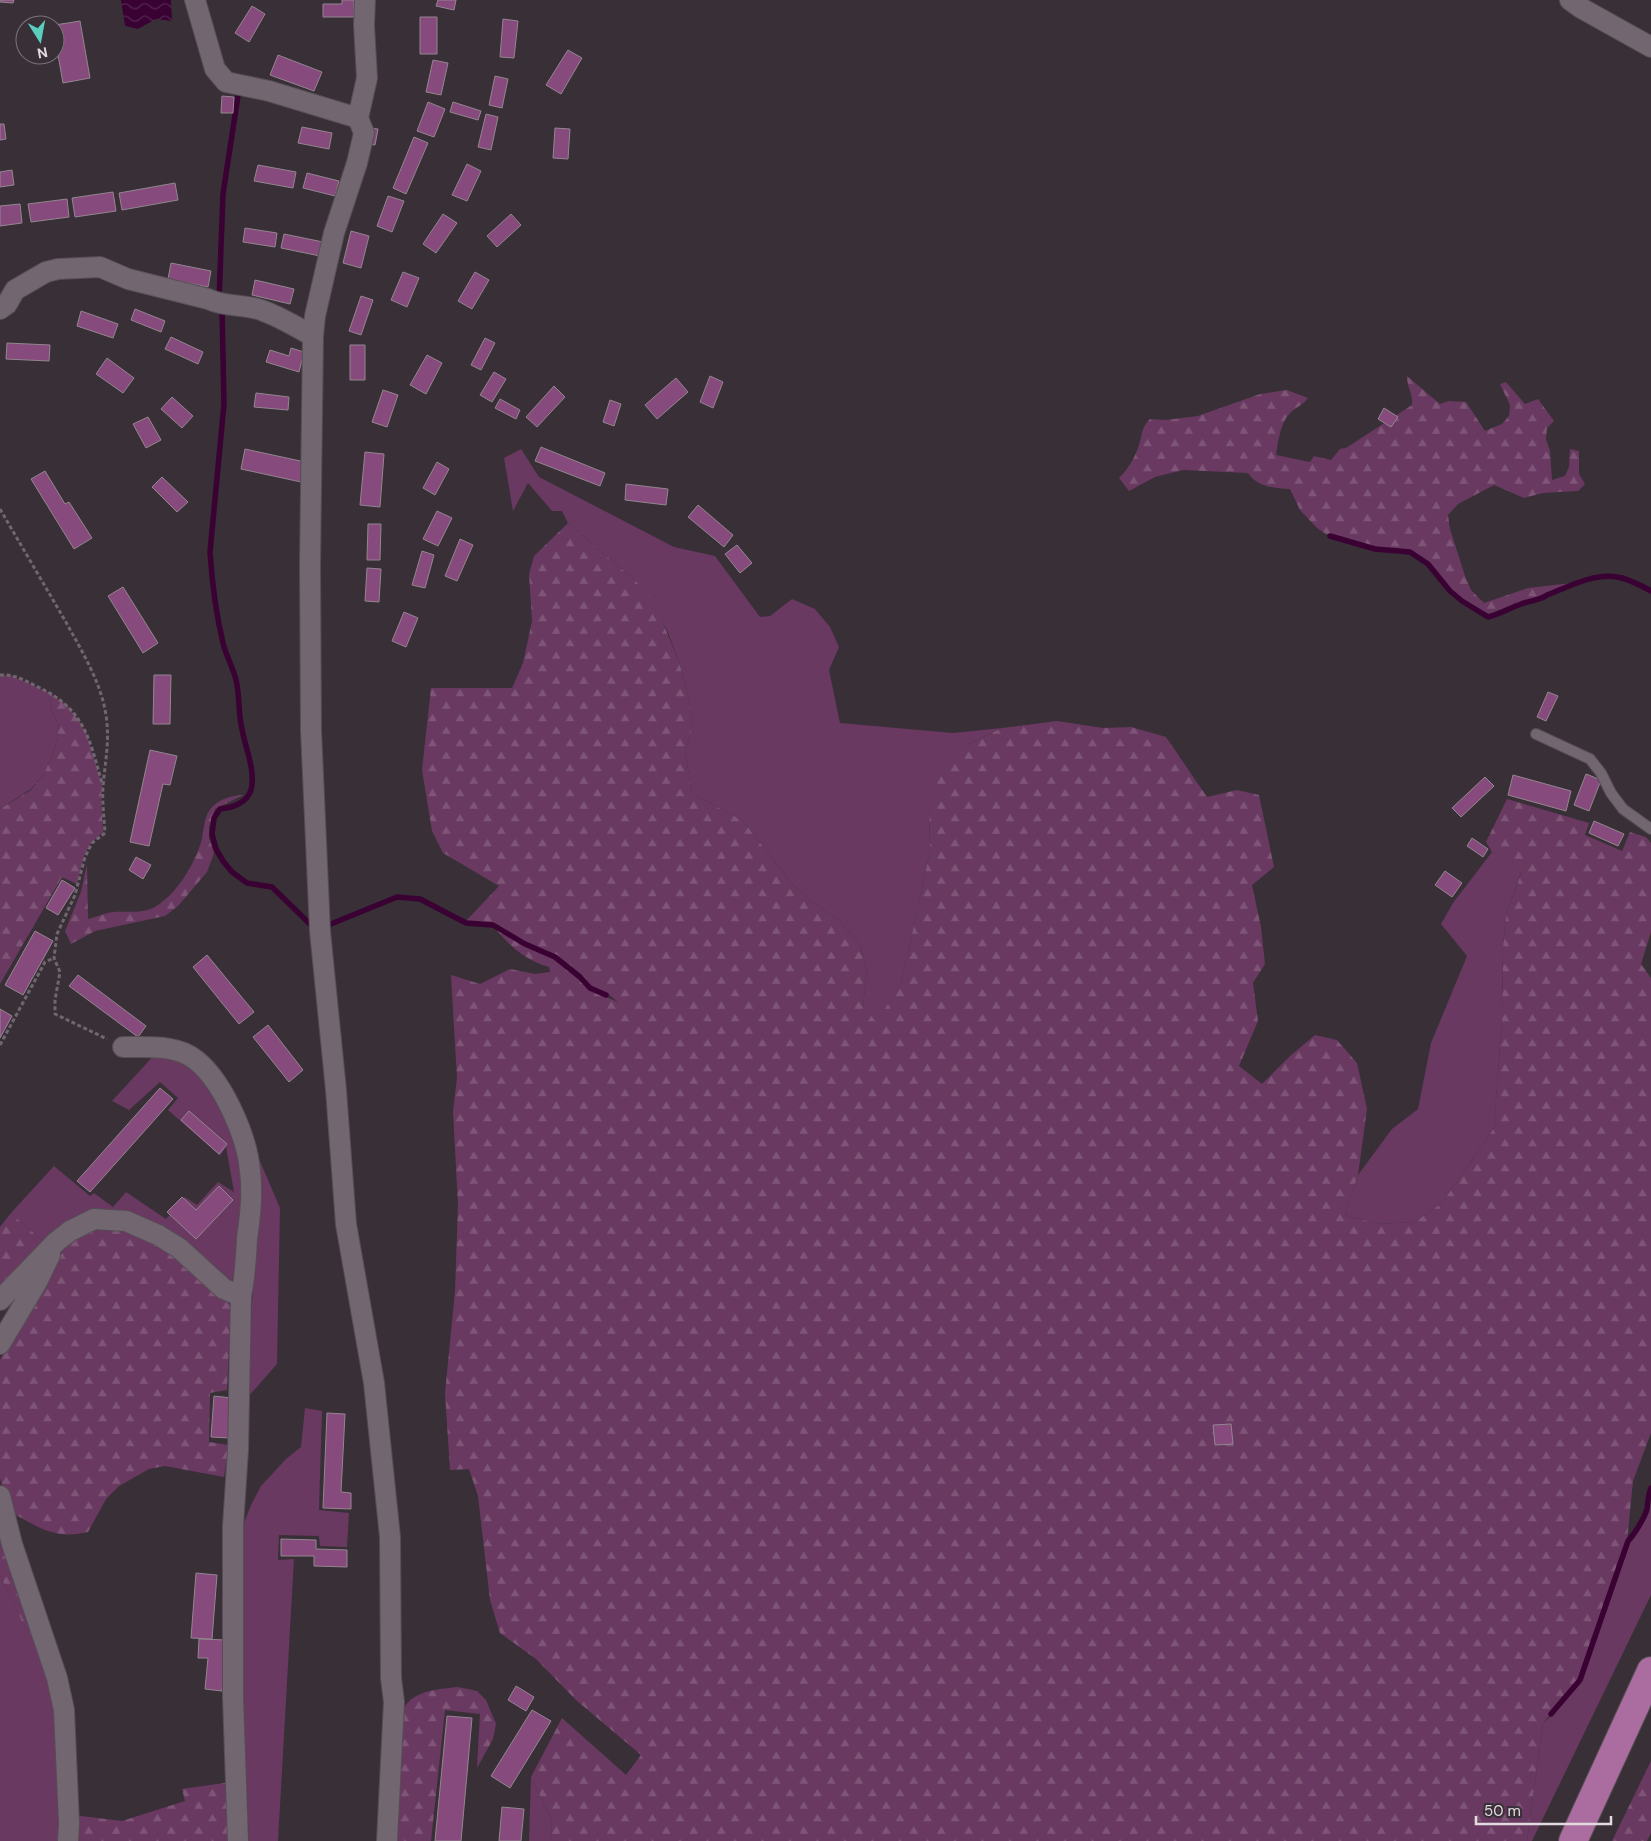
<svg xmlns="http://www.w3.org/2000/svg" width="1651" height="1841" font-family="'DM Sans',sans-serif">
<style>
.grass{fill:#693961}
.forest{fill:url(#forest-firs)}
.water{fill:url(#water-waves)}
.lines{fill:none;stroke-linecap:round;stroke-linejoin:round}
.stream{stroke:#390233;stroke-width:5.5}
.building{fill:#864b7c;stroke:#938690}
.lane-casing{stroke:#564e54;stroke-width:12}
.street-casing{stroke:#564e54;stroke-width:22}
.highway-casing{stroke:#564e54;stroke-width:30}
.path{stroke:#70676e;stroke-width:3;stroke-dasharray:4 2.5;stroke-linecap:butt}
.lane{stroke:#726670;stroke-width:10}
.street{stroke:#726670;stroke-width:20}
.highway{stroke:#ab6c9f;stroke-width:28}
</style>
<defs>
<pattern id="forest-firs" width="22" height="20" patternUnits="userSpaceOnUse" patternTransform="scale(1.25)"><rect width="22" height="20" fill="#693961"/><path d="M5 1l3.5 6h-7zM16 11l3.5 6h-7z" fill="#7e5577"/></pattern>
<pattern id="water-waves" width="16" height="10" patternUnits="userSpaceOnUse" patternTransform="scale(1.25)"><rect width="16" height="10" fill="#390233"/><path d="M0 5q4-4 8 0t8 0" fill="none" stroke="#552650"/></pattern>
</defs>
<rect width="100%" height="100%" fill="#392f37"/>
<path class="grass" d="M521,449L539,477L674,547L715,556L760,617L770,616L792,599L815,609L830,627L839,647L829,670L840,723L953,733L1002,728L965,746L929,806L930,851L901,984L876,1023L863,1005L867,971L860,945L839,920L812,902L793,885L743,821L692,793L685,752L693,726L688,694L679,662L667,630L637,582L568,523L562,511H552L528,483L513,511L504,458Z
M10,675L50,693L51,709L59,726L55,748L44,774L31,789L0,809V676Z
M1492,852L1522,870L1506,915L1503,947L1502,1018L1494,1128L1442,1203L1415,1222L1379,1224L1345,1215L1358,1175L1392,1129L1418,1109L1431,1043L1467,956L1441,924L1453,903Z
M157,1052L178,1059L210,1082L245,1167L238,1260L232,1281L205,1260L46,1244L11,1213L54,1166L90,1196L94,1193L113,1207L126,1192L166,1219L185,1197L197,1205L218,1182L234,1192L226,1147L220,1156L168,1110L178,1098L160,1082L129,1110L112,1101Z
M251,1140L280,1208L277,1364L248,1397L253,1282Z
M305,1408L322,1411L319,1510L349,1513L347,1547L320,1546L319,1536L279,1535L278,1560L294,1559L278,1841H249L239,1621L240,1533L251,1505L261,1486L286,1459L301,1447Z
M1651,1493V1595L1532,1841H1527L1543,1723L1552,1715L1581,1681L1629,1542C1635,1536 1646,1518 1648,1510C1650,1504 1648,1499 1651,1493Z
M0,1575L31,1639L40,1636L55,1682L66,1841H0Z
M531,1777L552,1821L550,1841H529Z"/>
<path class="forest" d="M1407,376L1440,404L1449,401L1466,402L1485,431L1502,424L1509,416L1510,405L1500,384L1506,382L1525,404L1538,399L1554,421L1547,428L1546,439L1550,451L1552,480L1565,476L1569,467L1570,449L1579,451V474L1585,484L1578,491L1543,493L1524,498L1494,485L1458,504L1448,515L1450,529L1465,576L1471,590L1484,603L1528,588L1572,583L1546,593L1540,599L1523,601L1489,614L1465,601L1448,586L1429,563L1409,550L1374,548L1326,534L1317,528L1300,510L1290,489C1274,488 1257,487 1248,473L1183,470L1155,477L1129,491L1119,478C1128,469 1134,459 1138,448C1143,435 1140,429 1150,419L1166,420L1198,416L1260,394L1287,390L1308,398C1303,405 1296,407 1290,413C1280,423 1278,442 1276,455L1310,462L1314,456L1331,460L1340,449L1346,448L1412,405C1413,393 1407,388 1407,376Z
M568,523L637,582L655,603L679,662L688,694L693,726L685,752L692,793L743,821L793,885L812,902L839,920L860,945L867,971L863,1005L876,1022L901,984L930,851L929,806L940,771L965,746L1002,728L1057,721L1103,728L1131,727L1166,737L1207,797L1237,790L1259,795L1274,867L1252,885L1261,927L1265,964L1253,983L1258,1021L1239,1066L1262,1084L1289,1057L1315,1035L1337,1040L1357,1063L1367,1109L1358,1175L1345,1215L1379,1224L1415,1222L1442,1203L1494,1128L1502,1018L1503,947L1506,915L1522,871L1492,852L1486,842L1507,799L1589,823L1585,835L1622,851L1630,832L1646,837L1651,843V932L1641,964L1651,978V1433L1633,1481L1627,1541L1579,1680L1543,1723L1527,1841H550L552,1821L531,1777L562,1718L626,1775L641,1755L576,1700L536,1659L500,1633L490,1600L478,1496L469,1469L450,1470L445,1393L455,1291L458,1205L453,1111L457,1078L451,975L480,984L510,969L535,974L550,972L549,967C523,959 510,946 493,926L524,946L554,958L579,978L589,990L618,1002L607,993L591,987L581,976L556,956L526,943L493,923L466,921L499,886L443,853L432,831L422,770L431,688H512L523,663L532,621L529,574L534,556Z
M50,693L67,705L79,721L87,735L102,785L101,801L103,832L91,843L84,856L77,884L62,877L0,984V809L31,790L44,774L55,748L59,726L51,709Z
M243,795L215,809L209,827V838L214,853L207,872L178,906L165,916L95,931L71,944L65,931L81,892L87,864L88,919C96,917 105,913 113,912C127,911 142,914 155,907C177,894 195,864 202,839C204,828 204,816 212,807C221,798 232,796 243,795Z
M11,1213L46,1244L0,1292V1227Z
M95,1228L133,1231L172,1253L231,1305L227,1390L210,1393L209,1442L229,1445L224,1477L165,1466L149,1469L119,1486L106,1499L88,1532C54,1540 38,1527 9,1511L0,1478V1360L68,1242Z
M0,1514L40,1636L31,1640L0,1575Z
M458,1687L477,1691L486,1700L496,1724L493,1739L477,1768L480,1714L445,1710L431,1841H395L401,1718C402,1715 403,1709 405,1706C416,1690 440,1689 458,1687Z
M1651,1761V1833L1647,1841H1612Z
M231,1782L233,1841H73V1815L122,1821L185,1801L182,1789Z"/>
<path class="water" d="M121,0H171L172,21L156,19L138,29L125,26Z"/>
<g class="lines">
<path class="stream" d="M219,300L223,194L239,89
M222,308L224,404L210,552C212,582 216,614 223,643C226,656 233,667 236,680C240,696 238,713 242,729C245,747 256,771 251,790C247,803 232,808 220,809L214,818L212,834L216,849L223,861L232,872L247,883L272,887L311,925
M1330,536L1375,549L1410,552L1428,564L1450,591L1462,601L1488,617C1500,614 1510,608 1521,604C1531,600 1539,601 1547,595C1571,586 1597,571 1622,578C1632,581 1642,586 1651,591
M326,926L397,897L420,899L466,923L493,925L525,944L555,957L580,977L590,988L606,995
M1551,1714L1580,1680L1628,1541C1634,1535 1645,1517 1647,1509C1648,1501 1648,1496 1651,1488"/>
</g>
<path class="building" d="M0,0H14L13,3L0,2Z
M342,0H354V17H323V4H342Z
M438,0H456L454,10L436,6Z
M252,6L265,14L249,42L235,33Z
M420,17H437V54H420Z
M503,19L518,21L514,58L500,57Z
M80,21L90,78L63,83L55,38V25Z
M568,50L582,58L561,94L546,85Z
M278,55L322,72L314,91L270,75Z
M433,60L448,63L441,95L426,92Z
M495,76L508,79L502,108L489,105Z
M222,96L234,97L233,113H221Z
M428,102L445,109L434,137L417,131Z
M453,102L481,111L478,120L450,112Z
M486,114L498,117L491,150L478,147Z
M0,124H4L6,139L0,140Z
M302,127L332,133L329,149L298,143Z
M369,128L378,129L375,145L367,144Z
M555,128L570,129L568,159L553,158Z
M414,137L428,143L406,194L393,188Z
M467,164L481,171L467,201L452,195Z
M258,165L296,172L293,188L254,181Z
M12,170L14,185L0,187V172Z
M307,173L339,181L335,196L303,188Z
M175,183L178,200L122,210L119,193Z
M113,192L116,211L75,217L72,198Z
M388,196L404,201L392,232L377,226Z
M67,199L69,217L31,222L28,204Z
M20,204L22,223L0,226V206Z
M443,214L457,223L436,253L423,244Z
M511,214L521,225L497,247L487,236Z
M245,228L277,233L275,247L243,242Z
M351,231L369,236L361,268L343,263Z
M284,234L323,242L320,256L281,248Z
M171,263L211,271L208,287L168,279Z
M403,272L419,278L407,307L391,300Z
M475,272L489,280L472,309L458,301Z
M255,280L294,289L290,304L252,295Z
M361,296L373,300L361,335L349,331Z
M135,309L165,321L161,332L131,320Z
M81,311L118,324L113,338L77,326Z
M171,337L203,352L198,364L165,349Z
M485,338L495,343L481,370L471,365Z
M7,343L50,345L49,361L6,359Z
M350,345H365V380H350Z
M291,348L304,352L299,372L266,362L270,350L289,356Z
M427,355L442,363L426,394L410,385Z
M107,358L134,378L123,393L96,374Z
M494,372L506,379L492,402L480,395Z
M710,376L723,382L713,408L700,402Z
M676,378L688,392L657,419L645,405Z
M554,386L565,397L537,427L526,417Z
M383,390L398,395L387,427L372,422Z
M256,393L289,397L288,410L254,407Z
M172,397L193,416L182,428L161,409Z
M500,399L520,410L516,419L495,408Z
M610,400L621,404L614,426L603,422Z
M1384,408L1398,417L1391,427L1378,419Z
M148,417L161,440L146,448L133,424Z
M541,447L605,473L600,486L535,461Z
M245,449L305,462L301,482L241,469Z
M365,452L384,454L380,507L360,505Z
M437,462L449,469L435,495L423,488Z
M45,471L65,504L69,502L92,538L74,549L31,479Z
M162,477L188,502L177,512L152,487Z
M626,484L668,489L666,505L625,500Z
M698,505L733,535L724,547L688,517Z
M437,511L452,518L438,546L423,539Z
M368,524H381L380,560H367Z
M460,539L473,545L457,581L445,576Z
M737,545L752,563L740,573L725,554Z
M422,551L434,555L425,588L412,585Z
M367,568L381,569L379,602L365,601Z
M123,587L158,643L143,653L108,596Z
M404,612L418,618L406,647L392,641Z
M154,675H171L170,724H153Z
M1548,692L1558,696L1546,721L1537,717Z
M150,750L177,756L170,785L163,784L149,846L130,842Z
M1586,774L1601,780L1589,811L1574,805Z
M1513,775L1571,791L1566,811L1508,795Z
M1485,777L1494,786L1461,817L1452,808Z
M1594,821L1624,834L1618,846L1589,833Z
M1472,838L1488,849L1483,857L1467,846Z
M136,857L151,865L143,879L129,870Z
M1445,871L1462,883L1452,897L1435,885Z
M62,880L75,888L58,915L46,908Z
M35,931L53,941L23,995L5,985Z
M207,955L254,1012L239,1024L193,967Z
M78,975L146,1026L138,1037L69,986Z
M0,1009L12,1016L0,1038Z
M268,1025L303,1070L289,1082L253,1037Z
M160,1088L173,1099L90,1192L77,1181Z
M189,1111L227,1144L219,1154L181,1120Z
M219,1186L233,1200L196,1239L167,1212L182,1197L196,1210Z
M214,1396L232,1398L230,1438L211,1437Z
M327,1413L345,1414L341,1492L351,1493V1509L323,1508Z
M1231,1424L1233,1444L1215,1445L1213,1425Z
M281,1539L316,1540V1549L347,1550V1567L314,1566V1556H281Z
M196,1573L217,1575L212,1639L191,1638Z
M199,1639L226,1640L222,1691L205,1689L208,1658H198Z
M516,1686L534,1697L526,1711L508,1700Z
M532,1710L551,1721L510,1788L491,1776Z
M447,1716L472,1718L461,1841H435Z
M502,1807L524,1809L521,1841H499Z"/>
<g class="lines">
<defs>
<path id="lane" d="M1536,734L1590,759L1601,773L1611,793L1623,809L1651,829"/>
<path id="street" d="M195,0L215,69L226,82L269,91L358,118
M365,0L364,25L367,78L358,118L364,133L357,163L334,233L315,316L313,336L310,565L311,730L320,931L336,1090L346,1224L374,1383L390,1537L391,1678L394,1702L387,1841
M1570,0L1581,8L1651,47
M0,309L7,304L15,290L46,272L58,269L100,267L128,279L208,299C227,308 241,303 261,310C279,316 296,327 313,336
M123,1047C145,1047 171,1045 190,1056C221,1075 247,1136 250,1171C253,1194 250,1217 247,1239C246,1259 245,1277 241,1296L238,1450L233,1526V1698L238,1841
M0,1300L56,1242L70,1231L94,1219L126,1221L158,1235L179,1248L224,1289L241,1296
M0,1344L37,1282L50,1255
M0,1496L12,1544L57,1678L64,1710L69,1823L68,1841"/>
<path id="highway" d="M1573,1841L1651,1671"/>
</defs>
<use href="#lane" class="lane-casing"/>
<use href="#street" class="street-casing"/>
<use href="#highway" class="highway-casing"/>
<path class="path" d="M0,509C22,547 45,586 67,624C83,653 101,683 106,715C110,741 105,762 103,787C102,802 104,817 105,833L92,843L85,857L75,895L57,934L54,958L60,972L55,1000V1014L107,1039
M0,675C14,674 24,680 36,686C84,708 89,737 102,783
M0,1045L45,962L54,958"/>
<use href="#lane" class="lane"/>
<use href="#street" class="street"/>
<use href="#highway" class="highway"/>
</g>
<g transform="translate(40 40) rotate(169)"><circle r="24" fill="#392f37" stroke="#7c747b"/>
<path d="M0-4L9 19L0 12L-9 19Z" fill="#59cebe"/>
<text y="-8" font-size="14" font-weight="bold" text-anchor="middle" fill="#e1dbe0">N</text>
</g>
<path d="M1476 1816v8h135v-8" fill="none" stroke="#e1dbe0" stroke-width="2.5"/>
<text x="1484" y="1816" font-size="15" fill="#e1dbe0" stroke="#392f37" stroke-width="4" paint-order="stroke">50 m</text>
</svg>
